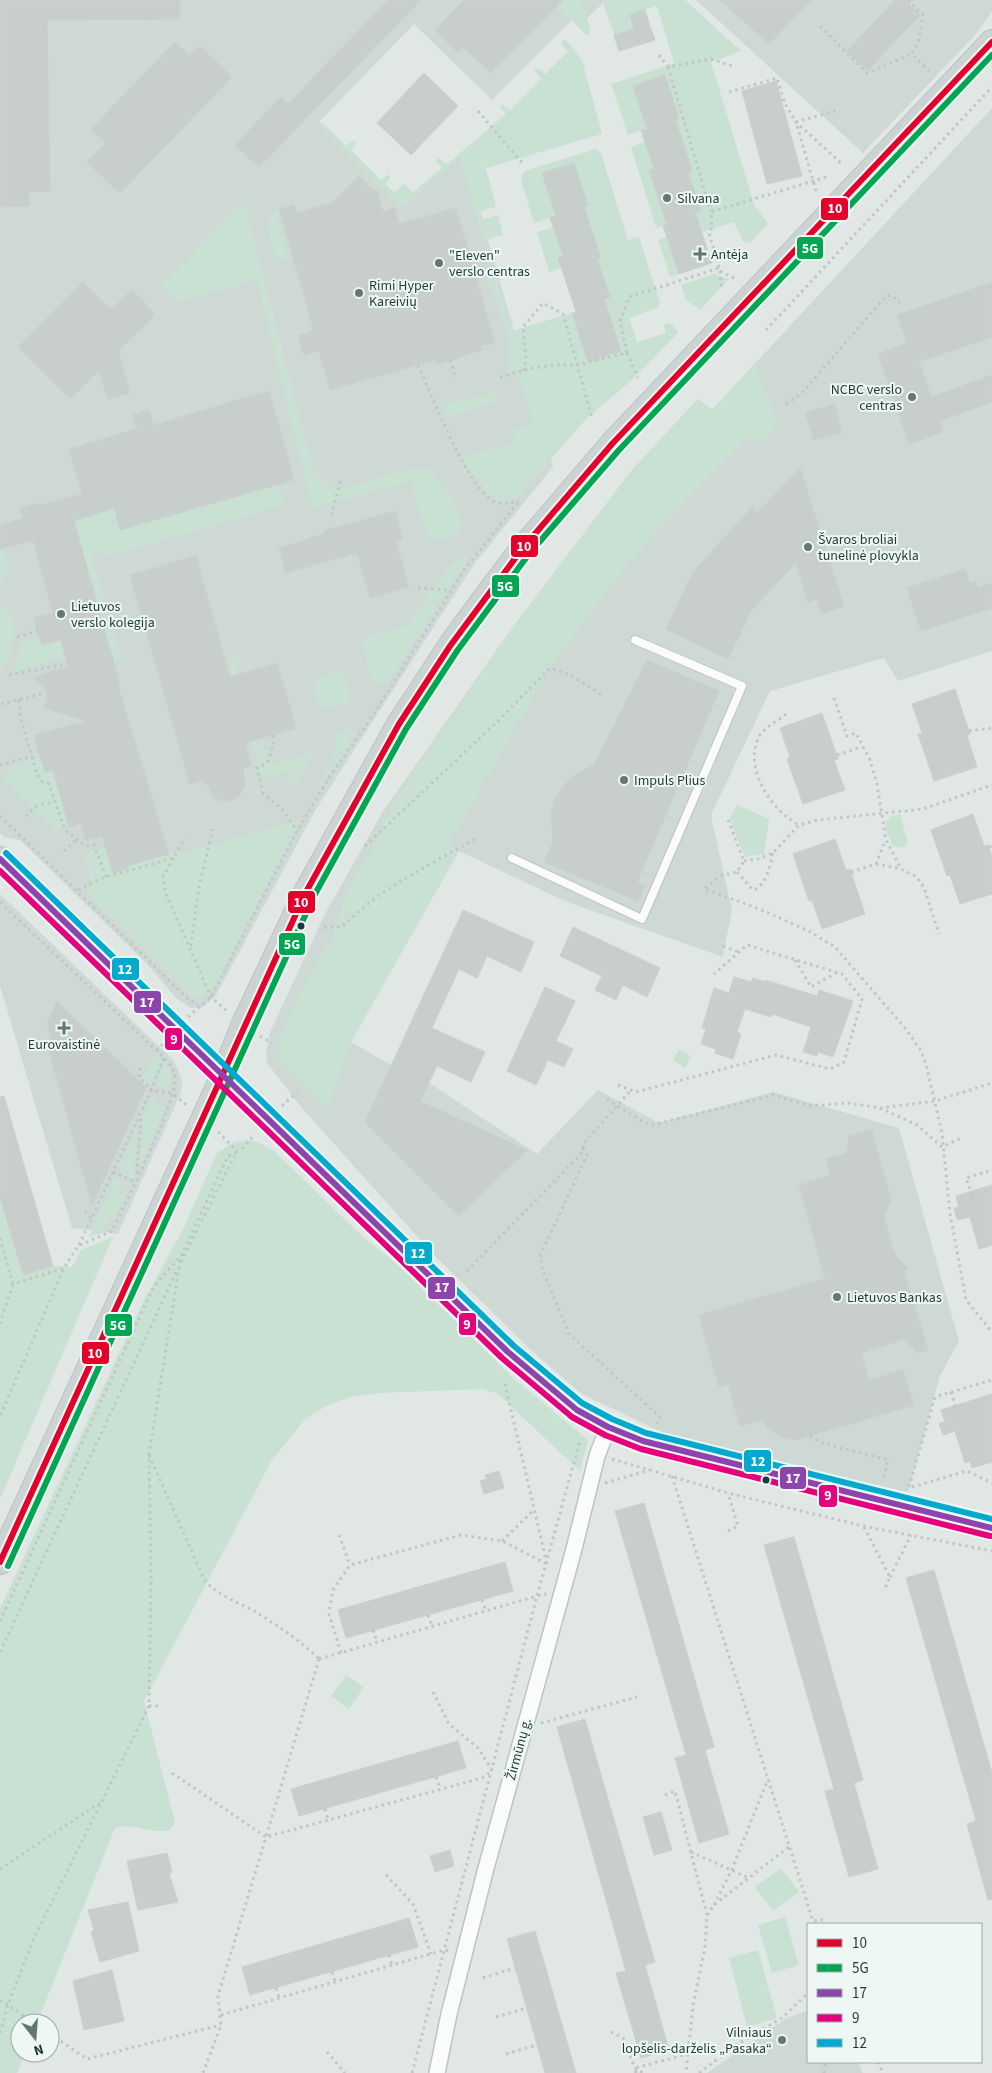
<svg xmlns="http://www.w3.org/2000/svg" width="992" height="2073" font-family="'Source Sans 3',sans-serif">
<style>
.built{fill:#ced9d5}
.green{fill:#c9e1d3}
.building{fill:#c8cecc;stroke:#c9d0ce}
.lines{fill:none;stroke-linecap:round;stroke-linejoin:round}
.service-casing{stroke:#bec4c2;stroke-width:10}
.minor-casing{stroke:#bec4c2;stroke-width:18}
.primary-casing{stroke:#bbc4c2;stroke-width:26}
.path{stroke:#bfc7c6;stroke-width:3;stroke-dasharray:2.5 4;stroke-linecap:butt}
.service{stroke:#fafbfb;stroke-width:8}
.minor{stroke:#fafbfb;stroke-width:15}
.primary{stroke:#ccd4d3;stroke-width:24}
.bus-1-casing{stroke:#eef7f3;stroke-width:10}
.bus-2-casing{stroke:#eef7f3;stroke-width:10}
.bus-3-casing{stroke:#eef7f3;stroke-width:10}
.bus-4-casing{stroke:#eef7f3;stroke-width:10}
.bus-5-casing{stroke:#eef7f3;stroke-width:10}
.bus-1{stroke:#e4002b;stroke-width:6}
.bus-2{stroke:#00a651;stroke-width:6}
.bus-3{stroke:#8e44ad;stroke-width:6}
.bus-4{stroke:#e5007d;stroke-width:6}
.bus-5{stroke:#00a9ce;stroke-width:6}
.poi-dot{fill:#637773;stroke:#eef7f3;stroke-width:2}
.bus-dot{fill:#1f3a36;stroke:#eef7f3;stroke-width:2}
.labels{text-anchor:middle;stroke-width:4;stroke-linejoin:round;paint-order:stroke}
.poi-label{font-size:14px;fill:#1f3a36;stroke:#eef7f3;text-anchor:start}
.street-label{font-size:14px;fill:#1f3a36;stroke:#eef7f3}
.line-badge{stroke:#eef7f3;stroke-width:2}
.badge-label{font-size:14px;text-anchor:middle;font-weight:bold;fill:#fff}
</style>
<rect width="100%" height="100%" fill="#e1e7e5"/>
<path class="built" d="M0,0H606L580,25L573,19L492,100L414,24L319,122L403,203L463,153L553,467L475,563L316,809L215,997L201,1008H191L177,999L146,963L20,840L4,837L0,833Z
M696,0H992V11L978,32L863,153Z
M992,108V651L898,681L884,658L770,691L711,815L732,911L722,959L720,956L567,902L459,851L351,1042L391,1065L429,1083L537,1154L598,1090L659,1123L773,1092L899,1128L959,1341L940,1376L908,1492L703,1448L674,1438L582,1394L530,1349L431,1252L301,1107L267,1063L266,1052L270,1032L325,914L382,813L510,631L632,470L698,399L712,410Z
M0,894L173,1060L178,1070L182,1081L181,1092L118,1234L72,1228L0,986Z
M808,2010V2062H858L863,2073H707L787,2018Z"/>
<path class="green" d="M563,0H580L590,26L589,35H586L557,6Z
M602,0H685L741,51L711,62L754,204L768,224L750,243L743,241L734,222L702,232L695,212L700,210L688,172L692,170L675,119L679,118L665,75L633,86L647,129L628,135L611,84L674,63L657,6L646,9L650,24L614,35Z
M565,39L582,60L602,134L486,168L496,207L481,211L483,219L498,215L503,235L485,240L512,331L572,313L588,362L621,351L604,299L610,297L597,259L601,258L584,207L588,205L574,163L542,173L556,216L534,223L521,181L523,173L527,170L596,149L601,153L628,240L639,237L660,303L658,308L629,318L637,342L666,333L664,324C672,322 674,327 678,333L633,379L587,418L516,499L501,503L487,494L461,458L516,442L513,430L533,424L518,370L506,373L510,344L496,299L483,271L492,268L460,158L401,207L319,126L323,123L346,146L354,140L356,144L351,150L381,180L389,174L390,178L385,184L394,192L404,184L413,192L442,168L436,161L438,158L447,164L506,114L500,107L501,104L510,110L541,79L534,70L538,68L545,74L568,51L561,44Z
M645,142L654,169L650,170L667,225L656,228L631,147Z
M240,205H245L313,468C320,480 328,488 342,489C364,485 416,460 433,472C442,486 479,528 451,536C444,538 436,542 429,540L410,481L313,509L257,280L181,302L161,286Z
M279,209L281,217L277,220L288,258L276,261L267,223L273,213Z
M553,227L563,256L558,258L562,268L549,272L537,232Z
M666,237L679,274L670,277L658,240Z
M714,274L729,279L700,310L686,300L681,285Z
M755,363L777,424L760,444L751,435L695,490L628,564L565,647L550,668L449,845L458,851L351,1042L328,1110L280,1060L279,1041L303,989L331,939L350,885L373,847L395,799L510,631L632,470L698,399L712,410Z
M496,391L499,401L445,417L442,406Z
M278,484L284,505L105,557L103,553L92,556L121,660L114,662L74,521L114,508L120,529Z
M4,548C7,560 11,575 0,584V549Z
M463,555L469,556L461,570L388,682C382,686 376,683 371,678L362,641L368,637L408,625L447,568Z
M0,605C23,612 14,660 0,670Z
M39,637L42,645L61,640L65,656L13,672L23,642Z
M243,654L235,673L256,744L269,751L272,764L312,753L300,780L292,787L285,772L262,779L230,669L232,657Z
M338,672L346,677L350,691L349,701C344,705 340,706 334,707C318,712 316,699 313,686L322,677Z
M352,728L353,732L357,731L314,797L334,751L338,732Z
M41,758L45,772L53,770L69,827L62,828L58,833L3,779V776L12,771L11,767Z
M737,805L769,819L764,854L745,857L729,819Z
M900,814L907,840V844L901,848L893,846L886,830V822L892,816Z
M301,820L213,989C207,997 199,999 191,995L88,895C91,879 94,868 82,855L105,847L113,873L127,869V866L169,853H181Z
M679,1049L691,1056L685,1068L673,1060Z
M156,1055L161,1059L151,1086L142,1077L146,1067Z
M164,1062L170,1070L172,1079L167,1087L156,1088Z
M152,1096L165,1109L139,1170L143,1115Z
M138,1126L133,1179L120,1173L119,1170Z
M247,1140L258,1142L273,1150L361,1235L398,1265L514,1379L588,1440L580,1471L498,1394L483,1389L379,1393L352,1397L330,1404L306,1418L272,1460L144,1701L175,1822L170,1830C148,1835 136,1822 115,1828L37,2023H20V2053H25L17,2073H0V1608L145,1298L181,1233L217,1153L234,1142Z
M119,1177L123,1179L117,1193L125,1196L114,1218L110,1217L103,1233L89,1237L115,1178Z
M0,1196L23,1275L53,1266L72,1267L81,1250L113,1237L0,1499Z
M346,1675L364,1687L349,1709L331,1696Z
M781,1868L799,1892L773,1911L755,1887Z
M785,1917L799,1965L772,1973L758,1925Z
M758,1950L777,2018L747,2027L729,1958Z"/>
<path class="building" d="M0,0H180V19L47,20L50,191L29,192V206L0,207Z
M388,0H421L259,167L235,145L281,97L288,104Z
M464,0H563L491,73L463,47L458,53L435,30Z
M720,0H811L769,44Z
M895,0H905L920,15L867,71L847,51Z
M644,10L655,40L619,51L614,35L634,29L630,15Z
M175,42L189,56L200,46L232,77L120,193L87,162L106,143L91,129Z
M424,73L458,106L411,155L377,123Z
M665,75L679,118L675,119L692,170L688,172L701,210L695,212L712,263L679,274L663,226L667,225L649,170L654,169L641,130L647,129L633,86Z
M776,81L802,176L767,184L742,91Z
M574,163L588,205L584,207L601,258L597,259L610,297L604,299L621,351L588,362L572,313L576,312L558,258L563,256L550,218L556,216L542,173Z
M359,176L373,191L377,190L383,212L394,208L399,224L456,208L495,343L481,346L482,350L450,360L437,364L434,360L330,390L319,350L304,355L298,336L314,331L279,209L294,205L296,213L332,203Z
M83,282L111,310L132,289L155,315L118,351L130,393L108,399L99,370L70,399L18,347Z
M992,282V337L919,362L931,397L992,375V402L940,421L943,432L909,444L878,354L907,343L897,315Z
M269,391L294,480L120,530L114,508L74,521L120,685L118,686L169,854L127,866L128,868L113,873L102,836L86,840L81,823L69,827L53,770L45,772L34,736L86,721L44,708L48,696L45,693L46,688L33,677L68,667L61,640L42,645L39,637L34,618L53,613L33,540L0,549V525L23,518L20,508L37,503L38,506L82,494L69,449L137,429L133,415L149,410L153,425Z
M834,404L842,432L814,440L805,413Z
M800,468L844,606L822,614L817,599L808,602L796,563L751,611L728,659L666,629L693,572L753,506L756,514Z
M395,511L403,540L396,542L409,587L370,598L357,553L286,573L279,548L325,534L324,531Z
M196,556L230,677L277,663L296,728L245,743L251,765L243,768L245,784L241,793L235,799L226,802L213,798L207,783L204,784L203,780L190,784L130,575Z
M965,569L970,583L976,581L978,588L992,583V608L921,631L907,588Z
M647,660L719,691L637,882L645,885L638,901L544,862L553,842L551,814L555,798L571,777L594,765Z
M955,689L970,734L967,736L977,767L934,781L918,734L922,733L912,704Z
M822,713L838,759L834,760L845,790L803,804L787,759L790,757L780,728Z
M973,814L984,846L988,845L992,857V894L960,904L950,875L947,876L931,830Z
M835,839L846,870L850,869L865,914L822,929L812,900L809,901L793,854Z
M463,910L534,942L521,972L487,956L477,978L459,969L432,1028L485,1052L471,1082L437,1066L420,1101L527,1150L459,1216L365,1122Z
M573,927L660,968L647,997L623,985L616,1000L595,990L602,976L560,956Z
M734,977L751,982L753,978L765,982V980L817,996L819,990L853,1001L833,1057L818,1052L817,1056L803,1052L811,1027L772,1014L771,1017L745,1009L737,1032L741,1034L733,1059L715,1053L716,1049L701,1044L706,1029L702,1028L714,988L729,993Z
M545,987L575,1001L556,1041L573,1049L564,1067L548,1060L536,1085L507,1071Z
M57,1001L146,1088L92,1205L49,1051L54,1046L47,1024Z
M4,1096L53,1266L23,1275L0,1196V1097Z
M872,1130L891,1201L884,1216L894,1253L908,1269L904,1271L928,1350L917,1353L905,1339L861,1353L869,1380L903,1370L914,1405L796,1440L780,1437L767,1427L762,1420L740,1426L728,1384L719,1387L699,1315L825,1279L799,1185L830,1176L826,1159L847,1153L849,1136Z
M992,1185V1245L979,1249L970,1217L957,1220L954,1208L959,1207L956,1196Z
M992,1394V1462L972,1468L970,1461L965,1463L955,1431L943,1435L939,1423L945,1422L941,1410Z
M499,1471L504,1488L484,1494L480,1481L487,1479L485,1475Z
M644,1503L714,1747L705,1750L729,1834L699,1843L675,1758L686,1755L615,1511Z
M794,1537L863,1780L854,1783L878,1869L849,1877L825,1791L834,1789L764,1545Z
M505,1562L513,1591L346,1638L338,1610Z
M934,1570L992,1773V1899L988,1900L967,1824L976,1821L906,1578Z
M585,1719L655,1962L645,1965L669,2050L641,2058L616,1973L626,1971L557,1727Z
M458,1741L466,1768L299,1816L291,1789Z
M661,1812L672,1850L654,1855L643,1817Z
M450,1850L454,1866L435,1872L430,1856Z
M167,1853L172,1872L169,1873L178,1902L138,1910L127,1861Z
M128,1902L139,1951L100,1962L91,1932L94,1931L88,1910Z
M409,1918L418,1947L250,1995L242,1967Z
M535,1931L576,2073H545L507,1939Z
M112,1970L124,2021L84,2030L73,1981Z"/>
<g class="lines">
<defs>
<path id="service" d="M512,858L642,919L742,686L635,640"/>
<path id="minor" d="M437,2073L449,2014L485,1872L574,1549L597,1456L608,1427"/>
<path id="primary" d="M0,859L508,1352L577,1410L608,1427L643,1441L992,1528
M0,1562L223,1076L243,1026L306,892L399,724L450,646L488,594L522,549L612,444L992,42"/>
</defs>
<use href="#service" class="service-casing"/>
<use href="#minor" class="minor-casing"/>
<use href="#primary" class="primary-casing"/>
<path class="path" d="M908,0L923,15L919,40L912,54L931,73
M820,26L867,73L912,54
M659,55L668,67L711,59L735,67
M668,67L711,212
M729,92L777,78L785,104L796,122L842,164
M478,111L523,164
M816,191L796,122L838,110
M720,271L722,290
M734,278L720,271L709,233L712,228L711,212L830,176
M766,330L992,87
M627,353L638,378
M450,360L456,379
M418,365C431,394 467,486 493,501C502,505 510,503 519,501
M524,371L526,356L523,327L543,303L563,314L592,418
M500,377L528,369L555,365H577L627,353L620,321L629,297L719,268
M786,404L801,394L886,296L891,295L900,303
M331,515L341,480
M418,588L451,590
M17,637L38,631
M9,675L67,664
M834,698L847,736L856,733L870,760L877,784L886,840L901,869L917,877L924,888L939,934
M19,700L20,716L37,774L41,781L49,784L65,830L85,846L94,845L106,877
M1,704L45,693
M786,714C776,723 764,726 758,739C744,770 773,812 799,825
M969,731L992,728
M273,735L274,744L267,763L257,768L263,793L282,809L297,831
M837,755L862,747
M0,765L32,756
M0,816L187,998L198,1005
M26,816L35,807L55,801
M728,820L744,861L737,872L720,876L704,889L757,908L809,931L835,947L905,1028L920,1049L926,1064L942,1133L950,1213L966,1300L992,1332
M365,846L500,719L550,668L570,675L604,696
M989,847L992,846
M64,851L77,839
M173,858L163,877L165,892L211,997L229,1013
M744,861L758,859L773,853L799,825L818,820L923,809L992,785
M876,864L901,869
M737,872L753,890C767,885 770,866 773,853
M851,872L876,864L885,841
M78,890L99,879L173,858L185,838
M0,902L157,1051C165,1059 175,1067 175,1079C177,1101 125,1204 112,1231L78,1246L64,1268L0,1416
M324,927H342C380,888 430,865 477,838
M191,946L199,886L213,829
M723,946L739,952
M795,960L811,987L836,973
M188,1017L211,997L297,831L327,781L375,712L465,569L519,501
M260,1036L272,1043
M157,1051L163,1044
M140,1068L139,1077L151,1090L164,1058
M618,1085L636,1092L776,1055L830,1069L844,1062L862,999L842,974L747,945L714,974
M607,1099L643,1122L652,1125L774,1095L810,1106L848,1103L880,1108L917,1125L942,1147L961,1138
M282,1106L297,1092
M880,1108L935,1101L992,1083
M218,1132L237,1151
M583,1148L587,1155L540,1256L543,1271L569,1334L660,1417L657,1424
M242,1149L255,1134
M113,1172L135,1182
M137,1173L141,1115
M972,1195L966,1178L992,1170
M85,1211L91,1218
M0,1238L13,1284L64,1268
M79,1245L151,1090L172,1093L189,1107
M181,1262L237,1151
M467,1271L581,1154L584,1143L631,1090
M0,1324L13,1284
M505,1384L547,1564
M951,1392L956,1409
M810,1436L822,1443L888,1460L883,1481
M149,1455L204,1579C216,1595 238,1602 256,1612C278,1626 301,1641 319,1659
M612,1459L728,1493L863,1526L992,1551
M672,1476L813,1921L827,1919
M605,1483L650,1470
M909,1487L935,1397L992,1380
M912,1487L967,1471L992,1483
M864,1527L890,1577L884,1591
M728,1531L738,1526L728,1493
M339,1535L350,1565
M502,1541L534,1510
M890,1577L911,1535
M482,1600L486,1611
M428,1615L432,1626
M0,1621L154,1286L181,1256L228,1156L237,1152
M373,1630L377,1642
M0,1652L177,1270
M341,1653L329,1614L333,1590L350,1565L461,1535L502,1541L547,1564
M319,1659L266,1837L482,1778L492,1771
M319,1659L537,1596L580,1441
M433,1692L449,1724L478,1748L492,1770
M149,1706H159
M541,1723L637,1697
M172,1773L266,1837L218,1996L221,2025L203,2073
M436,1777L440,1789
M665,1795L675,1791L707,1915L705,1947L693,2005L686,2073
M325,1809L328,1819
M691,1852L749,1878
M0,1869L100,1803
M386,1875L413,1904L431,1954
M714,1905L732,1869L768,1779
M707,1915L714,1905L790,1846
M389,1955L392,1965
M332,1972L335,1981
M483,1978L515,1968
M276,1988L279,1997
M0,2000L35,2023
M221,2015L444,1950L450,1951
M496,2017L527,2008
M611,2032L623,2038L635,2068L643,2073
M0,2033L8,2004L34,1938L149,1706L151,1579L149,1454L181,1256
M50,2034L87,2059L221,2025
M327,2052L345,2073
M506,2054L537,2045
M878,2062L883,2073
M412,2073L537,1596L547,1594
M636,2073L635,2068L688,2054
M699,2073L736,2045L782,2018L808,1993
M824,2073L826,2062"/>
<use href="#service" class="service"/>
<use href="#minor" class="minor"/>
<use href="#primary" class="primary"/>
<defs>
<path id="bus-1" d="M0,1562L306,892L399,724L450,646L522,549L612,444L992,42"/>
<path id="bus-2" d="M8,1566L314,896L406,729L457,651L529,554L619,450L992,55"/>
<path id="bus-3" d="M0,859L508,1352L577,1410L608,1427L643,1441L992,1528"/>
<path id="bus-4" d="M0,871L502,1358L572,1417L605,1435L641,1449L990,1536"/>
<path id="bus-5" d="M6,853L514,1346L582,1403L612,1419L646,1433L992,1519"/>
</defs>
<use href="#bus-1" class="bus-1-casing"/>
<use href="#bus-2" class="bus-2-casing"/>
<use href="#bus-3" class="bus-3-casing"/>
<use href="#bus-4" class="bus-4-casing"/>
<use href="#bus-5" class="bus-5-casing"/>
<use href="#bus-1" class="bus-1"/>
<use href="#bus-2" class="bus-2"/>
<use href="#bus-3" class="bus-3"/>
<use href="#bus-4" class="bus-4"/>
<use href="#bus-5" class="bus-5"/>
</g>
<g class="poi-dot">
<circle cx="667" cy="198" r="5"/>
<path d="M697.5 246.5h5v5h5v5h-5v5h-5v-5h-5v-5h5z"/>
<circle cx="439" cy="263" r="5"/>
<circle cx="359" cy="293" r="5"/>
<circle cx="912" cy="397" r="5"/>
<circle cx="808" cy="547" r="5"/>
<circle cx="61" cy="614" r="5"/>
<circle cx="624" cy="780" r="5"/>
<path d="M61.5 1020.5h5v5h5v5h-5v5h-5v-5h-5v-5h5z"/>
<circle cx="837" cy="1297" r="5"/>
<circle cx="782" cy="2040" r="5"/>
</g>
<g class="bus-dot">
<circle cx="301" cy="926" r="4.5"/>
<circle cx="766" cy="1480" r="4.5"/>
</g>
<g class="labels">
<g class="poi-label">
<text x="677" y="203">Silvana</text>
<text x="711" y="259">Antėja</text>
<text x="449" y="260">"Eleven"<tspan x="449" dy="16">verslo centras</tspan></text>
<text x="369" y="290">Rimi Hyper<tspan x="369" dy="16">Kareivių</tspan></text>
<text x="902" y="394" text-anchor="end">NCBC verslo<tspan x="902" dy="16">centras</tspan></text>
<text x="818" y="544">Švaros broliai<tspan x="818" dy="16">tunelinė plovykla</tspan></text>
<text x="71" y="611">Lietuvos<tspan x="71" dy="16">verslo kolegija</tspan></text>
<text x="634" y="785">Impuls Plius</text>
<text x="64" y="1049" text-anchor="middle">Eurovaistinė</text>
<text x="847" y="1302">Lietuvos Bankas</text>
<text x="772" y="2037" text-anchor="end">Vilniaus<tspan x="772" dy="16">lopšelis-darželis „Pasaka“</tspan></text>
</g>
<g class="street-label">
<text transform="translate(518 1749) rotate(-75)" y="5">Žirmūnų g.</text>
</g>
</g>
<g class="line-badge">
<rect x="820" y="197" width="29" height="24" rx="5" fill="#e4002b"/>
<rect x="796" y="236" width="28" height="24" rx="5" fill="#00a651"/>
<rect x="510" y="534" width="29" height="24" rx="5" fill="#e4002b"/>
<rect x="491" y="574" width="29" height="24" rx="5" fill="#00a651"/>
<rect x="287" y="890" width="29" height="24" rx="5" fill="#e4002b"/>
<rect x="278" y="932" width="28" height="24" rx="5" fill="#00a651"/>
<rect x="111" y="957" width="29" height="24" rx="5" fill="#00a9ce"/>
<rect x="133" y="990" width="29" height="24" rx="5" fill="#8e44ad"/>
<rect x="164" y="1027" width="19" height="24" rx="5" fill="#e5007d"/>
<rect x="404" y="1241" width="29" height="24" rx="5" fill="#00a9ce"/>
<rect x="427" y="1276" width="29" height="24" rx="5" fill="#8e44ad"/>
<rect x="458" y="1312" width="19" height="24" rx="5" fill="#e5007d"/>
<rect x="104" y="1313" width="29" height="24" rx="5" fill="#00a651"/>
<rect x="81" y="1341" width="29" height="24" rx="5" fill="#e4002b"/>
<rect x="743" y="1449" width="29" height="24" rx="5" fill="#00a9ce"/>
<rect x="779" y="1466" width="28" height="24" rx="5" fill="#8e44ad"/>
<rect x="818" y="1484" width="20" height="24" rx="5" fill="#e5007d"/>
</g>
<g class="badge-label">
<text x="835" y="213">10</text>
<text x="810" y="253">5G</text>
<text x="524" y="551">10</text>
<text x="505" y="591">5G</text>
<text x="301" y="907">10</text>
<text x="292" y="949">5G</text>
<text x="125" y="974">12</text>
<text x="147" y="1007">17</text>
<text x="174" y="1044">9</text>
<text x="418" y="1258">12</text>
<text x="442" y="1292">17</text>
<text x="467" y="1329">9</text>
<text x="118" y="1330">5G</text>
<text x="95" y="1358">10</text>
<text x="758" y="1466">12</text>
<text x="793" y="1483">17</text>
<text x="828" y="1500">9</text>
</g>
<rect x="807" y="1923" width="175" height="140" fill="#eef7f3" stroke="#9baba7"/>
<rect x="817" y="1939" width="25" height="8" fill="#e4002b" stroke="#9baba7"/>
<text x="852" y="1948" font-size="15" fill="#1f3a36">10</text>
<rect x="817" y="1964" width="25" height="8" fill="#00a651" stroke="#9baba7"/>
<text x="852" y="1973" font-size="15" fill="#1f3a36">5G</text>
<rect x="817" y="1989" width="25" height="8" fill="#8e44ad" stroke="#9baba7"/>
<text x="852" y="1998" font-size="15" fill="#1f3a36">17</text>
<rect x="817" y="2014" width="25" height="8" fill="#e5007d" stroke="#9baba7"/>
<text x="852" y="2023" font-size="15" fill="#1f3a36">9</text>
<rect x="817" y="2039" width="25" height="8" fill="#00a9ce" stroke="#9baba7"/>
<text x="852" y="2048" font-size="15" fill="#1f3a36">12</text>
<g transform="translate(35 2038) rotate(163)"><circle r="24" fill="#eef7f3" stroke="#9baba7"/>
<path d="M0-4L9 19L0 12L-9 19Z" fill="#637773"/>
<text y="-8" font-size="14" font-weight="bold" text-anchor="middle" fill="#1f3a36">N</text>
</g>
</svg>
